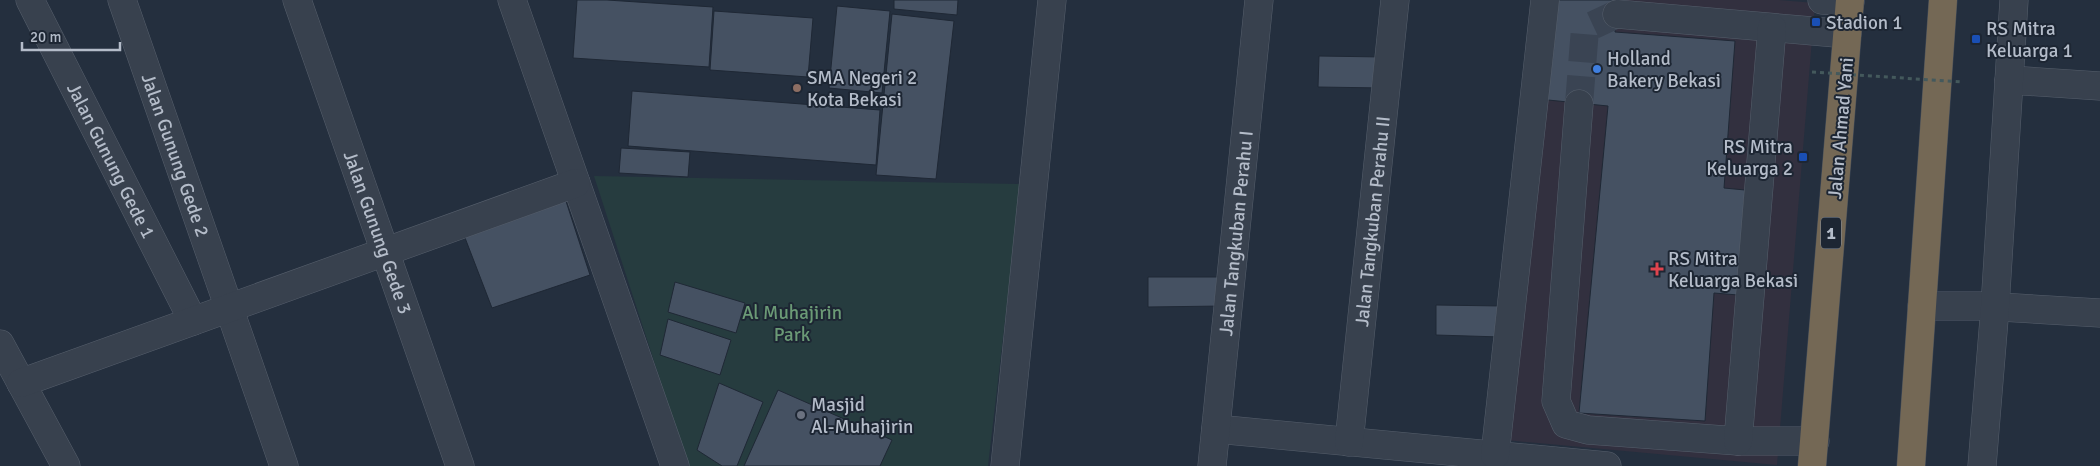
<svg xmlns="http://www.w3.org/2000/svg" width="2100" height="466" font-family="Signika,sans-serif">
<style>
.medical{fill:#32303f}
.green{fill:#263c3f}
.building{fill:#455162;stroke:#1f2835}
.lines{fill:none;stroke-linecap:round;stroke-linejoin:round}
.minor-tunnel{stroke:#3a4453;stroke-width:28;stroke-dasharray:28 14;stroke-linecap:butt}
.minor-casing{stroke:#565f6c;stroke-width:29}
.highway-casing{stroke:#434c59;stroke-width:29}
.minor{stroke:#38414e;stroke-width:28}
.highway{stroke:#746855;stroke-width:28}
.path-bridge{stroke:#44595c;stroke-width:3;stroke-dasharray:4 4;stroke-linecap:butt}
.transit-dot{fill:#1a4fb4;stroke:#1d2633;stroke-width:2}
.shop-dot{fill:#3f7fe0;stroke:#1d2633;stroke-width:2}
.education-dot{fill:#8d6e63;stroke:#1d2633;stroke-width:2}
.health-dot{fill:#e0444e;stroke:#1d2633;stroke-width:2}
.worship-dot{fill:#6b7280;stroke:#1d2633;stroke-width:2}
.labels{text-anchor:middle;stroke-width:4;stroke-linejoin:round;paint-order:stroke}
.shield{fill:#1d2633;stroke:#878f9c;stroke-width:1}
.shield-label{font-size:18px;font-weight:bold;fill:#b4bcc9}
.poi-label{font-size:19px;fill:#b4bcc9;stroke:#1d2633;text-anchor:start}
.street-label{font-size:19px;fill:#b4bcc9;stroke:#1d2633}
.park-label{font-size:19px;fill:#6b9a76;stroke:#1d2633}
</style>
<rect width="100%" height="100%" fill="#242f3e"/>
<path class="medical" d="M1548,0H1779L1815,3L1777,465L1505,440Z"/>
<path class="green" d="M594,176L1021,184L988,466H688Z"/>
<path class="building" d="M577,0H607L713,7L709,67L573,58Z
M894,0H958L957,15L894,9Z
M1548,0H1617L1615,32L1735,41L1724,188L1745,190L1738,295L1714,293L1705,421L1579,413L1608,106L1538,99Z
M837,6L890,11L882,93L829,88Z
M714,11L813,18L808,77L710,70Z
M892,14L954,21L936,179L876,175Z
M1319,56L1383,57V88L1318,87Z
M632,91L880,110L876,165L628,146Z
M621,148L690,152L688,177L619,173Z
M564,195L590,275L492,308L462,230Z
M1148,277H1221L1222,306L1148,307Z
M675,282L745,303L736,333L668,312Z
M1436,305L1501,306V337L1436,335Z
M668,319L731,340L720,375L660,355Z
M719,383L763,402L737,466H722L697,450Z
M778,390L892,440L880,466H744Z"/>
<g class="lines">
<path class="minor-tunnel" d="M1579,104L1585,29L1617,14"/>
<defs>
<g id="minor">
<path id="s1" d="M30,0L193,321"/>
<path id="s2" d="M122,0L284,466"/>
<path id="s3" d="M297,0L460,466"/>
<path d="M512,0L675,466"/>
<path d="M1822,0L1850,2"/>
<path d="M1617,14L1847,34"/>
<path d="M2009,80L2100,86"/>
<path d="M1579,104L1556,401L1566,424L1588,430L1738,441H1815"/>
<path d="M1922,306H1983L2100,313"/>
<path d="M0,344L66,466"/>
<path d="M21,383L576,183"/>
<path d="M1216,429L1607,466"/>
<path d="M1738,441L1772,28"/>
<path id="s4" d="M1349,442L1395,0"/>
<path d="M1495,455L1545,0"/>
<path d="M1005,466L1052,0"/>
<path id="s5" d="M1212,466L1259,0"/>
<path d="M1982,466L1995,307L2014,0"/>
</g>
<path id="highway" d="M1812,466L1850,0
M1911,466L1943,0"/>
</defs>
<use href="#minor" class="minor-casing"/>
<use href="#highway" class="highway-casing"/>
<use href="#minor" class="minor"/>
<use href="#highway" class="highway"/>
<path class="path-bridge" d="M1812,72L1962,82"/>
</g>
<g class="transit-dot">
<rect x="1811" y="17" width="10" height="10" rx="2.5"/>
<rect x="1971" y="34" width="10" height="10" rx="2.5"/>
<rect x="1798" y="152" width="10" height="10" rx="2.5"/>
</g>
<circle class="shop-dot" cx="1597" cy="69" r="5"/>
<circle class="education-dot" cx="797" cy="88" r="5"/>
<path class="health-dot" d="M1654.5 261.5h5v5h5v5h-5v5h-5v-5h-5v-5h5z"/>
<circle class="worship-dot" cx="801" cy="415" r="5"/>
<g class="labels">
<rect class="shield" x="1821" y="217.5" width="20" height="31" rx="4"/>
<g class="shield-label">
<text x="1831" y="239">1</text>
</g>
<g class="poi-label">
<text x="1826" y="29">Stadion 1</text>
<text x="1986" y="35">RS Mitra<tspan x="1986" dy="22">Keluarga 1</tspan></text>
<text x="1607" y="65">Holland<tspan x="1607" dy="22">Bakery Bekasi</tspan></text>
<text x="807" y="84">SMA Negeri 2<tspan x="807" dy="22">Kota Bekasi</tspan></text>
<text x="1793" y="153" text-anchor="end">RS Mitra<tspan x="1793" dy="22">Keluarga 2</tspan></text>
<text x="1668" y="265">RS Mitra<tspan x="1668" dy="22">Keluarga Bekasi</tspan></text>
<text x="811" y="411">Masjid<tspan x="811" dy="22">Al-Muhajirin</tspan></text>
</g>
<g class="street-label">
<text transform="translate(1840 128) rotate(-85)" y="7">Jalan Ahmad Yani</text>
<text dy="7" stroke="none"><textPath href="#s2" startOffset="164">Jalan Gunung Gede 2</textPath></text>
<text dy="7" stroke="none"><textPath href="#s1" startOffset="180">Jalan Gunung Gede 1</textPath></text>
<text dy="7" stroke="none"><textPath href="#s4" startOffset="222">Jalan Tangkuban Perahu II</textPath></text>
<text dy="7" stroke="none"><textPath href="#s3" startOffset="246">Jalan Gunung Gede 3</textPath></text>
<text dy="7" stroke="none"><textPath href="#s5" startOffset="234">Jalan Tangkuban Perahu I</textPath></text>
</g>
<g class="park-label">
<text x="792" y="319">Al Muhajirin<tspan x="792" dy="22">Park</tspan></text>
</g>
</g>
<path d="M22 42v8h98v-8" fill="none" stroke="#b4bcc9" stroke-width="2.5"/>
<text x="30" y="42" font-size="15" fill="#b4bcc9" stroke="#1d2633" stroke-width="4" paint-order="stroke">20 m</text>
</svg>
